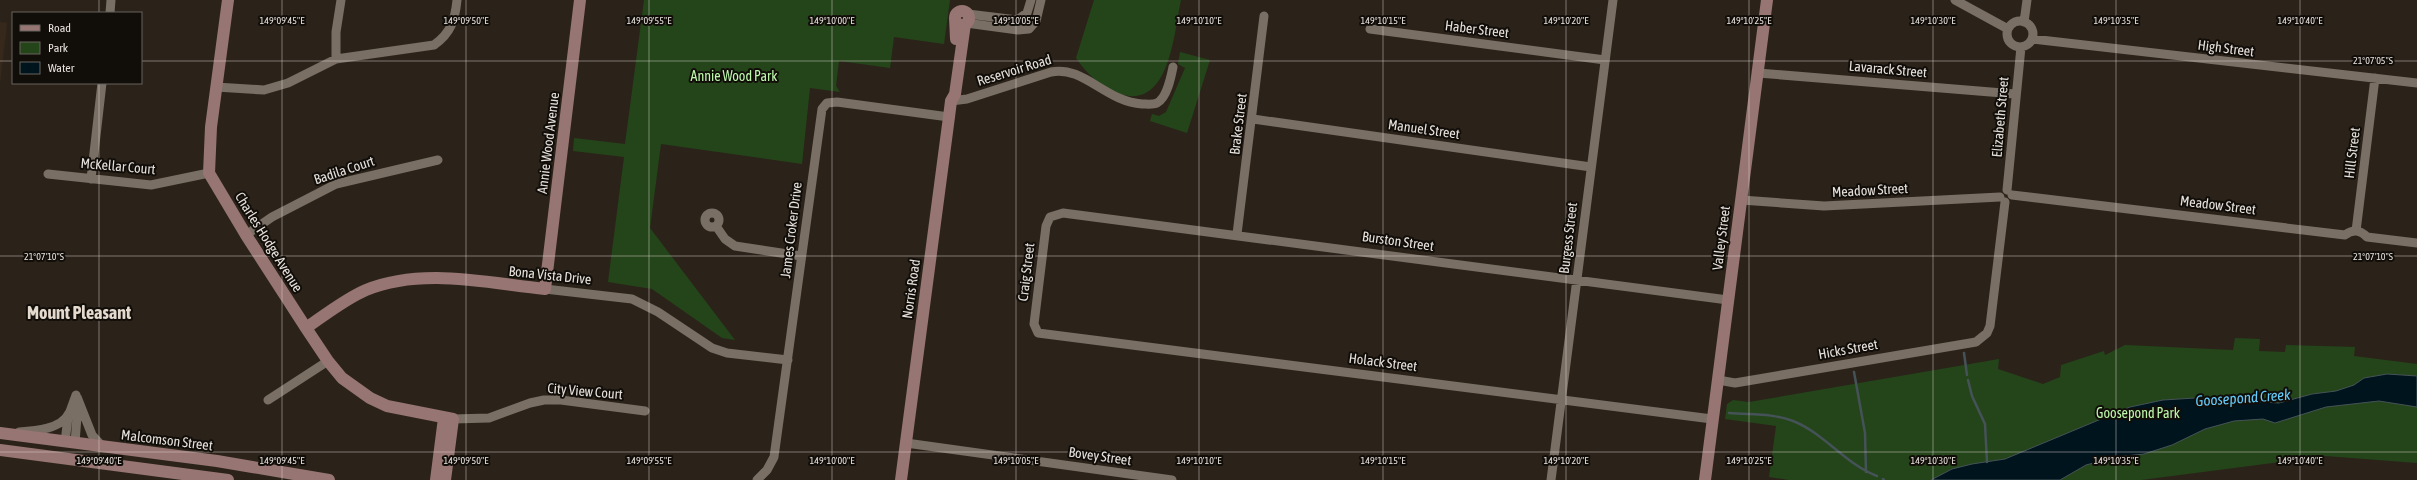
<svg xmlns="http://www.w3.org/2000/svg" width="2417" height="480" font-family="'Asap Condensed',sans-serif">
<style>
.built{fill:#36291c}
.green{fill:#24451a}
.water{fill:#00141e;stroke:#455257}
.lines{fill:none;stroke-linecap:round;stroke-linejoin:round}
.stream{stroke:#455257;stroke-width:2.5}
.street{stroke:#796f65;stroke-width:9}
.secondary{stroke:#977572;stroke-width:12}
.ticks{fill:none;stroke:#e7e1dc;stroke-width:1;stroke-opacity:0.45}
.labels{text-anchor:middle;stroke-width:4;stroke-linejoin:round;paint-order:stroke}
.street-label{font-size:14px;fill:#e7e1dc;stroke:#110d09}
.park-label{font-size:14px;fill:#bcf7ac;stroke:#110d09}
.water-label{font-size:15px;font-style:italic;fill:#63ccfa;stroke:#110d09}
.district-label{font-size:18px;font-weight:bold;fill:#e5dace;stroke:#110d09}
.ticks-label{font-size:10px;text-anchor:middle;fill:#e7e1dc;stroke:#110d09;stroke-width:4;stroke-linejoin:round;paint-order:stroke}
</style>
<rect width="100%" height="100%" fill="#2b231a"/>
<path class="built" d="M0,22L7,23L0,84Z"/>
<path class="green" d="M644,0H950L944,44L894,37L890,68L839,61L836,86L840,92L810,88L802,164L661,144L650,228L735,340L722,338L652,289L608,282L624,157L573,151L574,138L625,144Z
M1094,0H1181C1174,32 1170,110 1120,94C1101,88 1087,74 1076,58Z
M1180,52L1210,60L1187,133L1150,121L1152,114L1159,116L1166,112L1185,68L1178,64Z
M2235,338L2260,339L2259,351L2285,352L2286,345L2355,347L2354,356L2417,364V463L2326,456L2141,480H1789L1769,477L1776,426L1725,419L1727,404L1733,400L1749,402L1999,359L1998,369L2043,384L2060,377L2061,365L2104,351L2105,355L2125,345L2233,350Z"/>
<path class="water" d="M2387,374L2417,376V407L2379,401L2326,407L2275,423L2263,419L2234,421L2205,429L2172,445L2144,454L2116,457L2086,465L2060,480H1931L1952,469L1972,464L2005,459L2130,407L2163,400L2195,398L2279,403L2312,394L2336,391L2354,385L2364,378Z"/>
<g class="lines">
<path class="stream" d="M1964,353L1967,375
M1854,372L1865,433L1866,472
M1968,380L1972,396L1985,424L1987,462
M1729,413C1750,415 1773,413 1793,421C1824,433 1845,464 1877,476
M1883,479L1884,480"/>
<path class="street" d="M1955,0L2008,29
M110,13L111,0
M968,14L1017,20L1027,13L1031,0
M2007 34a13 13 0 1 1 26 0a13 13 0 1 1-26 0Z
M2024,22L2027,0
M966,23L1018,30L1029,29L1036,21L1041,0
M1370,29L1605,60
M2032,39L2417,83
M336,59V32L341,0
M1758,73L2015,94
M216,87L264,90L288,83L336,59L434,45C451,33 455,20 457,0
M951,101L967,99L1051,72C1083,65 1106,102 1142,104C1146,104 1153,105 1157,103C1167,98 1171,77 1173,67
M1253,119L1591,167
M48,174L151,185L209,173
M91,179L102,83
M2007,190L2021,47
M2012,195L2345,235C2353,229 2360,230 2367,237L2417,243
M1741,200L1824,206L2000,197
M705 220a7 7 0 1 1 14 0a7 7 0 1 1-14 0Z
M716,226L725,239L735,246L801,256
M2356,231L2375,78
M1237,234L1264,16
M246,235L272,217L336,184L438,160
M545,289L632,299L658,312L712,348L727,353L788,360
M1718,380L1735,383L1976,342L1987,333L1990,326L2005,202
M77,397L92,435L103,447
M268,400L328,361
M453,419L489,418L530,403L544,400H561L645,411
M1712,419L1038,333L1034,324L1046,226L1050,217L1063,213L1728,300
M19,432C35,431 62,429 69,413
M65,442L68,417L76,395
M75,443L78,403
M906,443L1172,480
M757,480L767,470L774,457L822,109L827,103L837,102L949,117
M1551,480L1613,0"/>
<path class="secondary" d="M228,0L211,127L209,173L246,235L306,328L328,361L342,378L370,398L387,406L453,419L445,480
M955 18a7 7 0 1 1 14 0a7 7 0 1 1-14 0Z
M955,18L956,39
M306,328C325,315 345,299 366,290C422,267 487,283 545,289L580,0
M0,433L217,461L329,480
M0,450L228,480
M436,480L444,418
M901,480L949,117L951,101L955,94L965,24
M1705,480L1767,0"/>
</g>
<path class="ticks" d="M99,0V13M282,0V480M466,0V480M649,0V480M832,0V480M1016,0V480M1199,0V480M1383,0V480M1566,0V480M1749,0V480M1933,0V480M2116,0V480M2300,0V480M0,61H13M141,61H2417M99,83V480M0,256H2417M0,452H2417"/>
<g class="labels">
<g class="street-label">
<text transform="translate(1477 29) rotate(7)" y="5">Haber Street</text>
<text transform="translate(2226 48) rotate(7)" y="5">High Street</text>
<text transform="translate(1888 69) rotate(5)" y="5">Lavarack Street</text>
<text transform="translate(1014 70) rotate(-17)" y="5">Reservoir Road</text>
<text transform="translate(2000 117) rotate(-85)" y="5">Elizabeth Street</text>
<text transform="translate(1238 124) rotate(-83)" y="5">Brake Street</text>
<text transform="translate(1424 129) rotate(8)" y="5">Manuel Street</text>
<text transform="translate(548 143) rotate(-83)" y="5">Annie Wood Avenue</text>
<text transform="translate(2352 153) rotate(-83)" y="5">Hill Street</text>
<text transform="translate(118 166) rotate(5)" y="5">McKellar Court</text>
<text transform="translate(344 170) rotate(-18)" y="5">Badila Court</text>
<text transform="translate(1870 190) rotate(-3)" y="5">Meadow Street</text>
<text transform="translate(2218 205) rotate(7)" y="5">Meadow Street</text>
<text transform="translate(791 230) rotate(-83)" y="5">James Croker Drive</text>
<text transform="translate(1568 238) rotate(-83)" y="5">Burgess Street</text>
<text transform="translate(1721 238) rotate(-83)" y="5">Valley Street</text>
<text transform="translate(1398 241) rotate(8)" y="5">Burston Street</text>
<text transform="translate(269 242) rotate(58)" y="5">Charles Hodge Avenue</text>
<text transform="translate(1026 272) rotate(-83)" y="5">Craig Street</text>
<text transform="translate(550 275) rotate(6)" y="5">Bona Vista Drive</text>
<text transform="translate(911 289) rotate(-82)" y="5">Norris Road</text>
<text transform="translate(1848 349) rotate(-10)" y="5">Hicks Street</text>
<text transform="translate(1383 362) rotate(7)" y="5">Holack Street</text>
<text transform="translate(585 391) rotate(5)" y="5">City View Court</text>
<text transform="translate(167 440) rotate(7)" y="5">Malcomson Street</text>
<text transform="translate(1100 456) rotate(8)" y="5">Bovey Street</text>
</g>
<g class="park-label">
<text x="734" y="81">Annie Wood Park</text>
<text x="2138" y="418">Goosepond Park</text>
</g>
<g class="water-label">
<text transform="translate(2243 398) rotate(-4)" y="5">Goosepond Creek</text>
</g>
<g class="district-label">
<text x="79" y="319">Mount Pleasant</text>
</g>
</g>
<g class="ticks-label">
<text x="282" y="24">149°09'45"E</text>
<text x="466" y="24">149°09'50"E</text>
<text x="649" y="24">149°09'55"E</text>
<text x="832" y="24">149°10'00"E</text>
<text x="1016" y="24">149°10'05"E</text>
<text x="1199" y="24">149°10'10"E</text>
<text x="1383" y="24">149°10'15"E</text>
<text x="1566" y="24">149°10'20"E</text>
<text x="1749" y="24">149°10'25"E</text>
<text x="1933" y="24">149°10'30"E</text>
<text x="2116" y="24">149°10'35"E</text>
<text x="2300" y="24">149°10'40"E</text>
<text x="2373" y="64">21°07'05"S</text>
<text x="44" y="260">21°07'10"S</text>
<text x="2373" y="260">21°07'10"S</text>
<text x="99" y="464">149°09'40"E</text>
<text x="282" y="464">149°09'45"E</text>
<text x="466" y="464">149°09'50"E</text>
<text x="649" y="464">149°09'55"E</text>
<text x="832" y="464">149°10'00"E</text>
<text x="1016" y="464">149°10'05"E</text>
<text x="1199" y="464">149°10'10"E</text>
<text x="1383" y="464">149°10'15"E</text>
<text x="1566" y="464">149°10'20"E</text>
<text x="1749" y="464">149°10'25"E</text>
<text x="1933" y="464">149°10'30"E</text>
<text x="2116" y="464">149°10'35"E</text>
<text x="2300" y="464">149°10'40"E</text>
</g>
<rect x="12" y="12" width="130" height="72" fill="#110d09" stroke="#67625d"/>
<rect x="20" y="25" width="20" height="6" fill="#977572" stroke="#67625d"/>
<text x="48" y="32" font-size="12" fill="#e7e1dc">Road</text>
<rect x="20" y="42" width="20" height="12" fill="#24451a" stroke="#67625d"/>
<text x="48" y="52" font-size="12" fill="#e7e1dc">Park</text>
<rect x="20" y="62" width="20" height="12" fill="#00141e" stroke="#67625d"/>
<text x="48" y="72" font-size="12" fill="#e7e1dc">Water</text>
</svg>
